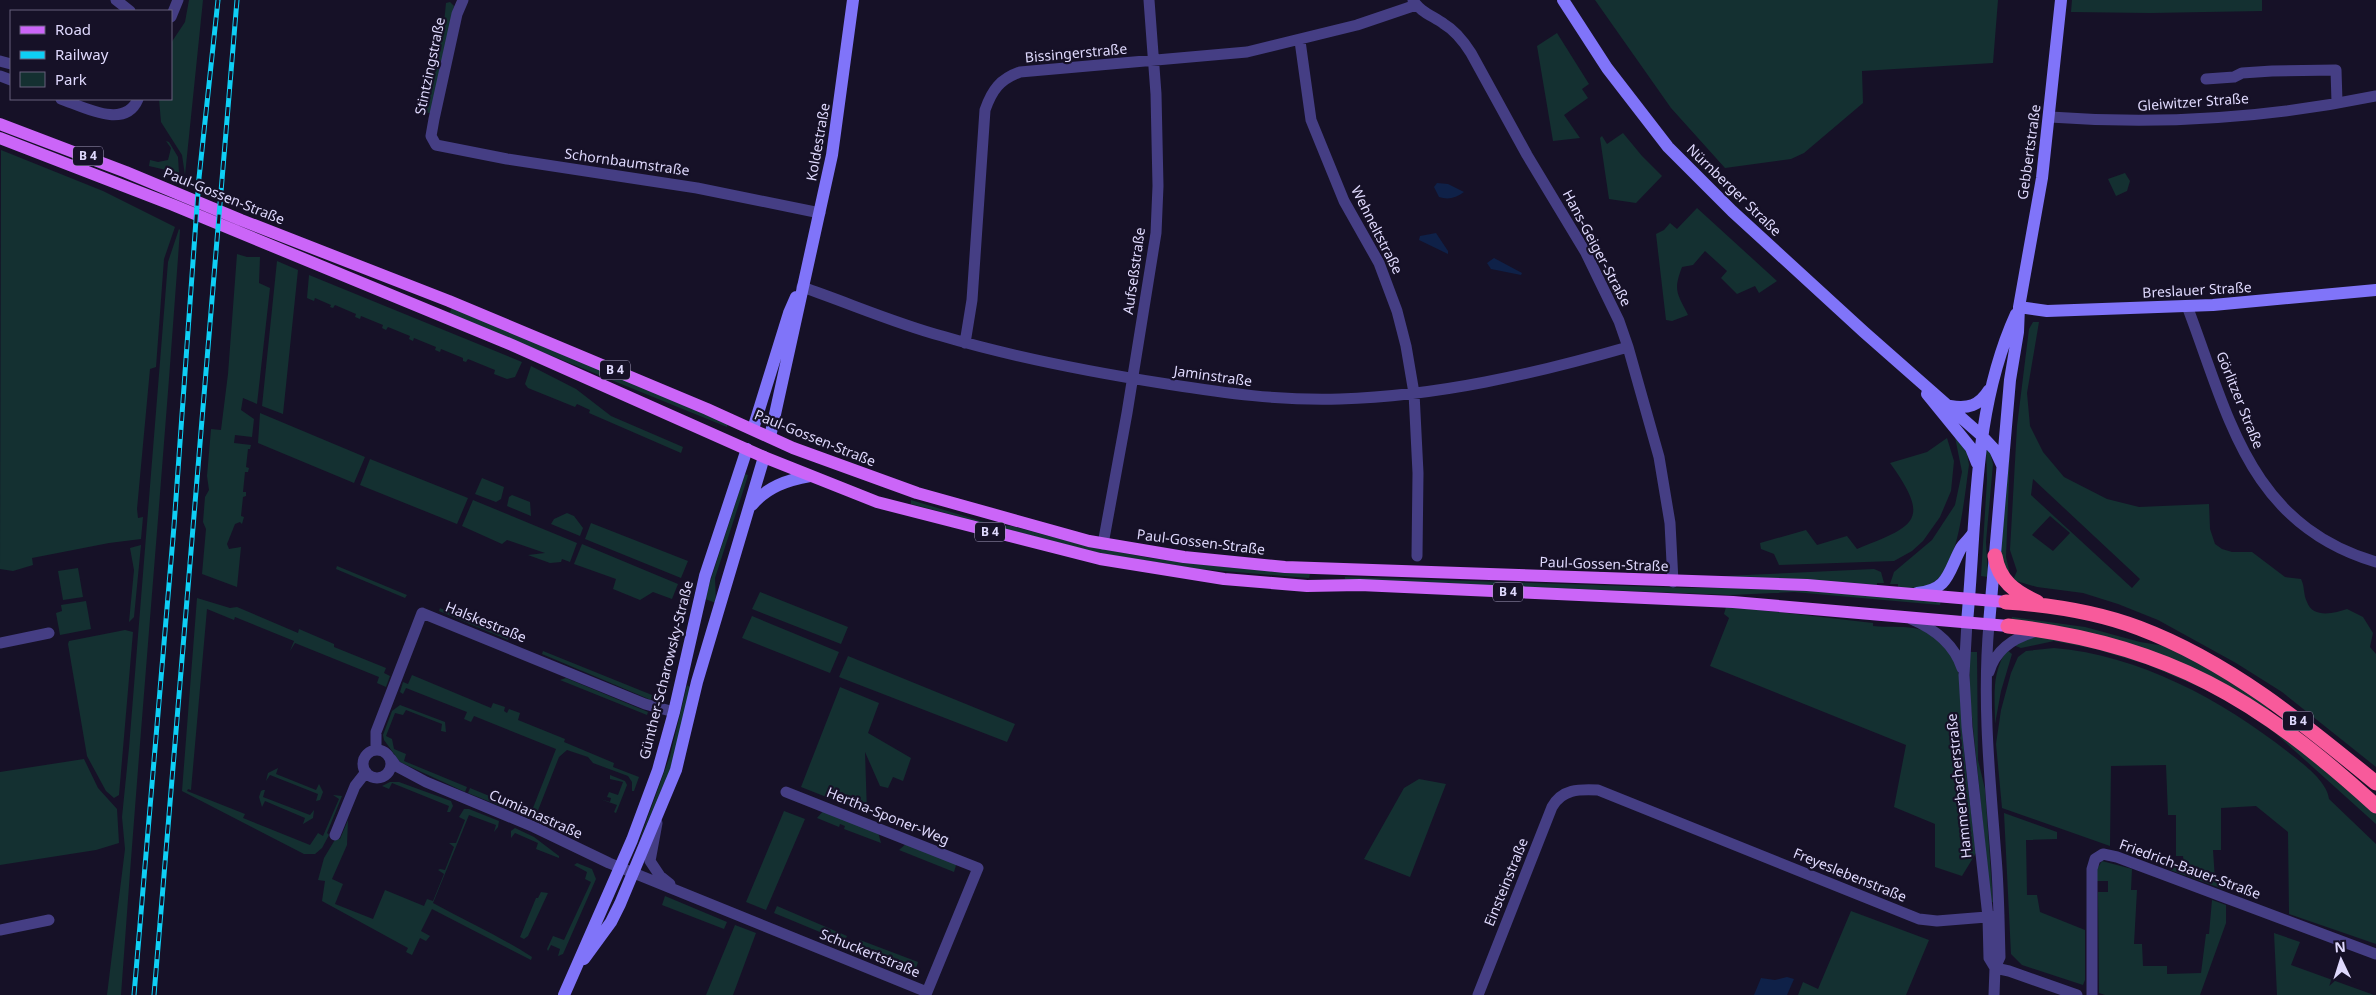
<svg xmlns="http://www.w3.org/2000/svg" width="2376" height="995" font-family="'Noto Sans',sans-serif">
<style>
.green{fill:#143031;fill-rule:evenodd}
.water{fill:#0f2148}
.lines{fill:none;stroke-linecap:round;stroke-linejoin:round}
.street{stroke:#453e84;stroke-width:11}
.secondary{stroke:#8074f9;stroke-width:12}
.primary{stroke:#cb65f8;stroke-width:12}
.highway{stroke:#f85a9b;stroke-width:15}
.rail-casing{stroke:#0ecff5;stroke-width:5}
.rail{stroke:#161127;stroke-width:3;stroke-dasharray:9;stroke-linecap:butt}
.labels{text-anchor:middle;stroke-width:4.5;stroke-linejoin:round;paint-order:stroke}
.shield{fill:#161127;stroke:#a39dbd;stroke-width:1}
.shield-label{font-size:12px;font-weight:bold;fill:#dfd9fd}
.street-label{font-size:14px;fill:#dfd9fd;stroke:#161127}
</style>
<rect width="100%" height="100%" fill="#161127"/>
<path class="green" d="M189,0H203L185,175L182,155L161,122L159,99H171V43L185,22Z
M1595,0H1998L1993,63L1862,71L1863,103L1804,153L1791,159L1725,168L1671,108Z
M2072,0H2262V11L2150,13L2071,12Z
M450,2L454,6L431,113L420,112L444,23L446,3Z
M1557,33L1589,84L1582,89L1588,98L1564,115L1580,138L1553,141L1537,46Z
M1623,133L1642,156L1662,176L1636,203L1609,199L1600,138L1602,136L1607,144Z
M166,141L169,142L178,157L179,173L149,166L150,160L158,162L168,160L171,148Z
M1,150L103,191L175,227L164,259L156,367L150,369L137,509L138,518L143,517L141,539L109,543L32,558L33,565L13,571L0,569Z
M2125,173L2130,181L2127,191L2116,196L2108,179Z
M1697,208L1777,281L1759,293L1755,286L1737,294L1721,278L1727,271L1705,251L1693,265L1682,267C1673,291 1677,293 1688,315L1672,321L1666,320L1656,234L1664,230L1670,223L1677,229Z
M179,229L180,230C162,485 139,740 121,995H107L125,849L122,817L129,748L168,262Z
M237,254L247,257H260L259,283L270,288L257,404L243,398L241,410L254,419L252,437L235,435L234,443L251,445L250,449H248L246,467L249,468L248,472H245L243,492H246V496L243,497L241,516L244,517L242,524L240,522L235,524L227,544L229,549L241,547L237,587L202,574L206,529L203,522L205,497L209,490L207,476L211,429L221,430L228,374Z
M277,261L298,270L283,414L262,406Z
M309,275L522,362L515,377L507,379L494,374L495,370L468,359L466,362L463,361V358L441,349L440,352L435,350L436,347L414,338L413,341L409,339L410,336L388,327L386,330L382,328L383,325L361,316L360,319L355,317L356,314L335,305L333,308L330,307L331,305L315,298L314,301L307,298Z
M452,308L728,423L727,427L449,314Z
M2033,322H2039L2027,393L2030,426L2043,452L2064,477L2107,499L2139,507L2209,504L2210,529L2215,544L2222,549L2232,552H2252L2285,577L2301,579C2305,587 2303,594 2307,602C2313,619 2335,613 2347,609L2363,617L2373,633L2370,647L2376,654V767L2282,692L2236,663L2158,620L2118,604L2083,593L2037,587L2013,580L2017,571L2010,550L2017,426L2029,329ZM2033,479L2140,579L2132,588L2031,495ZM2050,516L2070,533L2053,551L2032,535Z
M531,366L576,389L611,416L683,447L681,453L589,413L590,410L577,404L575,407L528,388L525,384Z
M260,413L365,457L354,483L258,443Z
M1955,437L1967,453L1969,465C1965,491 1959,567 1935,581C1924,589 1911,588 1898,588V584H1890L1894,572L1932,540L1955,505L1962,472Z
M1947,438L1954,461L1951,491L1940,517L1923,541L1912,551L1894,561L1779,565L1774,554L1761,549L1760,543L1806,530L1817,545L1847,536L1857,549C1915,526 1932,521 1890,463L1927,452Z
M1986,449H1989L1993,464L1986,542L1988,577L1981,576L1987,480Z
M2010,450L2006,557L2009,570L2008,575L2000,555Z
M370,459L468,498L457,524L360,485Z
M745,474L748,475L747,479L715,578L716,603L705,599L708,588Z
M482,478L504,487L501,499L496,502L475,494Z
M512,495L530,502L531,516L507,506L509,497Z
M473,500L577,543L570,562L562,559L561,562L550,563L528,555L545,553L507,540L502,544L462,526Z
M911,500L994,525L1011,526L1087,546L1150,558L1234,568L1310,574L1309,578L1200,569L1098,553L911,504Z
M567,513L574,516L583,528L580,536L551,524L554,519Z
M591,523L688,561L681,578L585,539Z
M582,544L678,584L672,599L653,592L640,600L613,589L616,579L574,564Z
M141,545L134,617L129,622L134,570L130,548Z
M337,566L407,595L405,598L336,569Z
M78,568L83,597L63,600L58,571Z
M1874,569L1881,572L1884,583H1877V585L1723,578L1724,576Z
M1345,577L1689,588H1773L1941,601L1940,605L1794,592L1730,595L1360,580L1345,579Z
M760,592L848,627L841,644L752,609Z
M197,598L230,608L237,607L298,633L299,629L334,644V647L386,668L384,673L390,676L386,687L377,683L379,677L295,643L290,651L294,641L235,617L234,620L207,609L191,790L188,789L187,791L245,814L243,818L310,845L318,833L323,836L339,799L333,795L342,796L327,833L329,835L322,848L315,854H304L182,791Z
M86,601L91,629L60,635L56,613L62,611L61,605Z
M1726,607C1776,611 1824,618 1873,623V626C1903,629 1926,620 1948,651C1954,659 1957,665 1959,675L1965,762L1976,853L1962,876L1935,867V824L1894,807L1906,745L1710,666L1729,618L1724,614Z
M440,608L509,637L508,640L439,611Z
M752,616L839,652L830,673L742,638Z
M2012,617L2085,627L2140,642L2165,646L2208,665L2270,707L2268,711L2215,679L2011,621Z
M125,630L133,632L119,795L114,798L106,791L87,756L68,644L69,641Z
M2036,635L2097,645L2179,674L2273,727L2376,813V824L2275,733L2239,708L2204,689L2148,665L2095,649L2054,641L2021,648L2013,645Z
M2054,648C2139,655 2222,700 2288,752C2302,763 2327,781 2329,799L2376,844V944L2289,914L2288,832L2256,806L2221,808V850H2213L2215,880H2225L2223,889L2170,870V867L2184,866L2183,856H2176V815H2168L2166,765L2111,766L2110,846L2002,808L1996,744L2001,710L2011,673L2018,657L2026,651Z
M2007,650L2012,654L2001,691L1995,724C1995,696 1991,674 2007,650Z
M543,651L652,695L651,700L542,654Z
M1969,652H1977L1978,760L1985,789L1993,902H1991L1970,698Z
M848,656L1015,724L1007,742L839,677Z
M412,675L491,708L493,703L505,707L504,711L507,713L509,709L520,713L518,720L565,739L564,742L614,763L613,767L639,777L634,791H632V782L628,776L593,763L588,757L567,750L559,757L535,818L532,817L533,808L556,749L474,716L471,722L464,719L467,712L406,688L403,694L400,692L403,682L408,684Z
M566,678L648,712L647,715L560,680Z
M687,685L691,688L671,767L638,844L670,756Z
M840,687L879,703L868,733L911,758L903,781L893,777L888,788L880,786L865,752L867,813L801,787Z
M400,705L445,722L446,732L441,731L442,724L406,710L403,715L395,713L386,736L392,739L394,749L406,754L404,761L467,787L465,792L400,762L384,740L383,735L392,711Z
M84,759L98,788L117,809L119,843L96,850L0,865V772Z
M278,768L276,774L316,790L319,784L323,792L320,800L316,801L318,794L270,775L266,781L268,773Z
M610,775L625,781L627,785L616,813L614,812L617,805L600,799L610,802L611,798L607,797L609,792L618,795L623,782L610,779Z
M1419,779L1446,784L1410,877L1364,859L1404,788Z
M390,782H399L451,801L453,806L450,812H447L449,806L392,783L389,789L382,786Z
M470,788L516,807L520,801L522,806L515,812L468,793Z
M263,790H265L263,797L310,815L314,810L313,818L303,824L305,818L265,801L262,807L259,797L261,791Z
M464,809H469L499,821L498,827L494,832L496,825L469,815L433,903C466,921 501,937 532,957L531,960L432,909L421,931L430,936L426,941L420,938L412,955L406,952L408,948L322,901L325,881L318,880L324,858L336,838L340,839L348,820L347,845L332,879L343,884L335,904L373,919L385,890L424,906L427,899L433,901L444,874L438,870L440,869L445,870L454,847L449,843H456L465,820L459,817Z
M824,810L878,832L881,843L844,829L845,826L840,824L839,827L817,818Z
M784,811L805,819L766,910L746,902Z
M2004,813L2057,832V839L2026,840L2027,895H2037L2040,912L2085,930V980L2083,985L2022,965L2011,954Z
M515,828L534,837L559,856V858L536,849L538,843L515,833L511,838V831Z
M907,843L957,862L954,872L899,850Z
M2102,861L2132,869L2131,890H2137L2134,944H2142L2143,966H2167V974L2201,973L2206,934H2209L2212,900L2226,905V923L2200,995H2105L2099,993L2098,892H2108V881H2097V869Z
M577,863L592,869L596,879L563,954L558,956L560,949L551,945L548,951L547,949L553,936L564,940L591,882L585,879L587,872L574,865Z
M541,892L548,893L528,936L524,939L520,937L536,898H538Z
M665,896L727,922L724,929L662,905Z
M777,906L847,936L844,942L774,913Z
M1851,911L1929,940L1906,995H1798L1803,982L1818,989Z
M735,925L756,933L733,995H706Z
M2274,933L2300,942L2291,965L2374,995H2277Z
M860,940L918,962L915,971L906,968L907,964L891,958L889,961L879,957L880,954L865,948L863,951L857,949Z"/>
<path class="water" d="M1437,183L1448,184L1464,192C1456,198 1448,200 1439,197L1434,187Z
M1436,233L1448,251V254L1419,240L1420,236Z
M1494,258L1522,273L1521,275L1491,269L1487,263Z
M1787,977L1794,979L1787,995H1754L1761,978L1775,980Z"/>
<g class="lines">
<path class="street" d="M116,0L130,11
M463,0L457,14L434,119L431,136L436,145L507,159L697,188L820,213
M1413,0C1420,12 1433,16 1444,24C1456,31 1464,42 1471,53L1527,155L1586,253L1619,321L1628,347L1659,457L1670,523L1673,582
M171,17L178,0
M1300,41L1311,120L1344,201L1379,263L1397,311L1406,346L1414,393L1418,473L1417,556
M0,61L11,64
M0,76L11,80
M2206,79L2234,77L2242,73L2272,71L2336,70L2337,102
M61,99C84,107 125,130 138,99
M2050,117C2158,125 2270,118 2376,96
M802,287C849,303 894,323 942,336C1016,358 1091,372 1167,384C1224,393 1281,401 1340,399C1438,396 1534,374 1628,347
M2187,306C2229,416 2248,524 2376,562
M965,343L972,300L985,110C992,90 1000,79 1020,72L1247,52L1357,25L1416,5
M1103,544L1127,413L1156,233L1158,186L1156,94L1149,0
M1911,619C1935,629 1954,644 1962,668
M1967,622L1964,675L1967,727L1988,917L1989,958L1995,968
M1989,624C1982,703 1990,779 1996,857C1999,891 1999,924 2000,957L1995,968L1994,995
M0,643L49,633
M1989,672C1995,651 2013,638 2034,632
M376,749V732L422,613L645,704L674,712
M363 764a14 14 0 1 1 28 0a14 14 0 1 1-28 0Z
M391,759L396,766L426,782L534,827L609,863L927,992L978,868L786,792
M657,823L650,861L660,876L670,884
M335,835L355,786L366,772
M0,930L49,920
M1995,968L2009,971L2077,995
M1478,995L1552,807C1562,789 1579,789 1598,790L1919,919L1937,921L1999,916
M2092,995V869L2095,859L2103,854L2117,857L2376,954"/>
<path class="secondary" d="M1563,0L1607,68L1668,147L1732,211L1864,332L1981,435L1995,450L2002,465
M2019,307L2047,311L2213,305L2376,290
M1927,394L1971,448L1977,463
M1950,406C1968,409 1979,406 1989,390
M753,429L789,313L796,297
M770,437L832,155L853,0
M752,505C767,487 787,480 810,476
M1917,593C1949,590 1948,572 1961,548C1964,543 1970,539 1973,533
M1967,622C1977,518 1972,411 2016,314
M1989,624L2010,380L2018,332L2019,307L2042,178L2061,0
M584,959L611,922L620,904L676,770L697,682L764,457
M564,995L632,840L658,770L674,712L705,576L747,449"/>
<path class="primary" d="M0,124L126,172L241,220L449,301L707,409L793,448L917,493L1089,541L1184,557L1285,567L1807,585L2006,602
M0,138L173,205L512,345L764,457L877,502L1100,559L1224,579L1307,586L1360,585L1733,602L2008,626"/>
<path class="highway" d="M1995,556C1999,581 2015,592 2037,602
M2006,602C2051,605 2097,612 2139,628C2229,662 2303,723 2376,783
M2008,626C2166,643 2260,700 2376,806"/>
<defs>
<path id="rail" d="M134,995L174,526L199,178L218,0
M154,995L237,0"/>
</defs>
<use href="#rail" class="rail-casing"/>
<use href="#rail" class="rail"/>
</g>
<g class="labels">
<g class="shield">
<rect x="73" y="146.5" width="30" height="19" rx="4"/>
<rect x="600" y="360.5" width="30" height="19" rx="4"/>
<rect x="975" y="522.5" width="30" height="19" rx="4"/>
<rect x="1493" y="582.5" width="30" height="19" rx="4"/>
<rect x="2283" y="711.5" width="30" height="19" rx="4"/>
</g>
<g class="shield-label">
<text x="88" y="160">B 4</text>
<text x="615" y="374">B 4</text>
<text x="990" y="536">B 4</text>
<text x="1508" y="596">B 4</text>
<text x="2298" y="725">B 4</text>
</g>
<g class="street-label">
<text transform="translate(1076 53) rotate(-5)" y="5">Bissingerstraße</text>
<text transform="translate(430 66) rotate(-78)" y="5">Stintzingstraße</text>
<text transform="translate(2193 102) rotate(-4)" y="5">Gleiwitzer Straße</text>
<text transform="translate(818 142) rotate(-80)" y="5">Koldestraße</text>
<text transform="translate(2029 152) rotate(-82)" y="5">Gebbertstraße</text>
<text transform="translate(627 162) rotate(8)" y="5">Schornbaumstraße</text>
<text transform="translate(1734 190) rotate(44)" y="5">Nürnberger Straße</text>
<text transform="translate(224 196) rotate(22)" y="5">Paul-Gossen-Straße</text>
<text transform="translate(1377 230) rotate(63)" y="5">Wehneltstraße</text>
<text transform="translate(1597 248) rotate(62)" y="5">Hans-Geiger-Straße</text>
<text transform="translate(1134 271) rotate(-82)" y="5">Aufseßstraße</text>
<text transform="translate(2197 290) rotate(-3)" y="5">Breslauer Straße</text>
<text transform="translate(1213 376) rotate(8)" y="5">Jaminstraße</text>
<text transform="translate(2240 400) rotate(68)" y="5">Görlitzer Straße</text>
<text transform="translate(815 438) rotate(22)" y="5">Paul-Gossen-Straße</text>
<text transform="translate(1201 542) rotate(7)" y="5">Paul-Gossen-Straße</text>
<text transform="translate(1604 564) rotate(2)" y="5">Paul-Gossen-Straße</text>
<text transform="translate(486 622) rotate(22)" y="5">Halskestraße</text>
<text transform="translate(666 670) rotate(-76)" y="5">Günther-Scharowsky-Straße</text>
<text transform="translate(1959 786) rotate(-96)" y="5">Hammerbacherstraße</text>
<text transform="translate(536 814) rotate(24)" y="5">Cumianastraße</text>
<text transform="translate(888 816) rotate(22)" y="5">Hertha-Sponer-Weg</text>
<text transform="translate(2190 869) rotate(20)" y="5">Friedrich-Bauer-Straße</text>
<text transform="translate(1850 875) rotate(22)" y="5">Freyeslebenstraße</text>
<text transform="translate(1506 882) rotate(-68)" y="5">Einsteinstraße</text>
<text transform="translate(870 953) rotate(22)" y="5">Schuckertstraße</text>
</g>
</g>
<rect x="10" y="10" width="162" height="90" fill="#161127" stroke="#66617d"/>
<rect x="20" y="26" width="25" height="8" fill="#cb65f8" stroke="#66617d"/>
<text x="55" y="35" font-size="15" fill="#dfd9fd">Road</text>
<rect x="20" y="51" width="25" height="8" fill="#0ecff5" stroke="#66617d"/>
<text x="55" y="60" font-size="15" fill="#dfd9fd">Railway</text>
<rect x="20" y="72" width="25" height="15" fill="#143031" stroke="#66617d"/>
<text x="55" y="85" font-size="15" fill="#dfd9fd">Park</text>
<g transform="translate(2341 960) rotate(356)" stroke="#161127" stroke-width="4" paint-order="stroke">
<path d="M0-4L9 19L0 12L-9 19Z" fill="#dfd9fd"/>
<text y="-8" font-size="14" font-weight="bold" text-anchor="middle" fill="#dfd9fd">N</text>
</g>
</svg>
